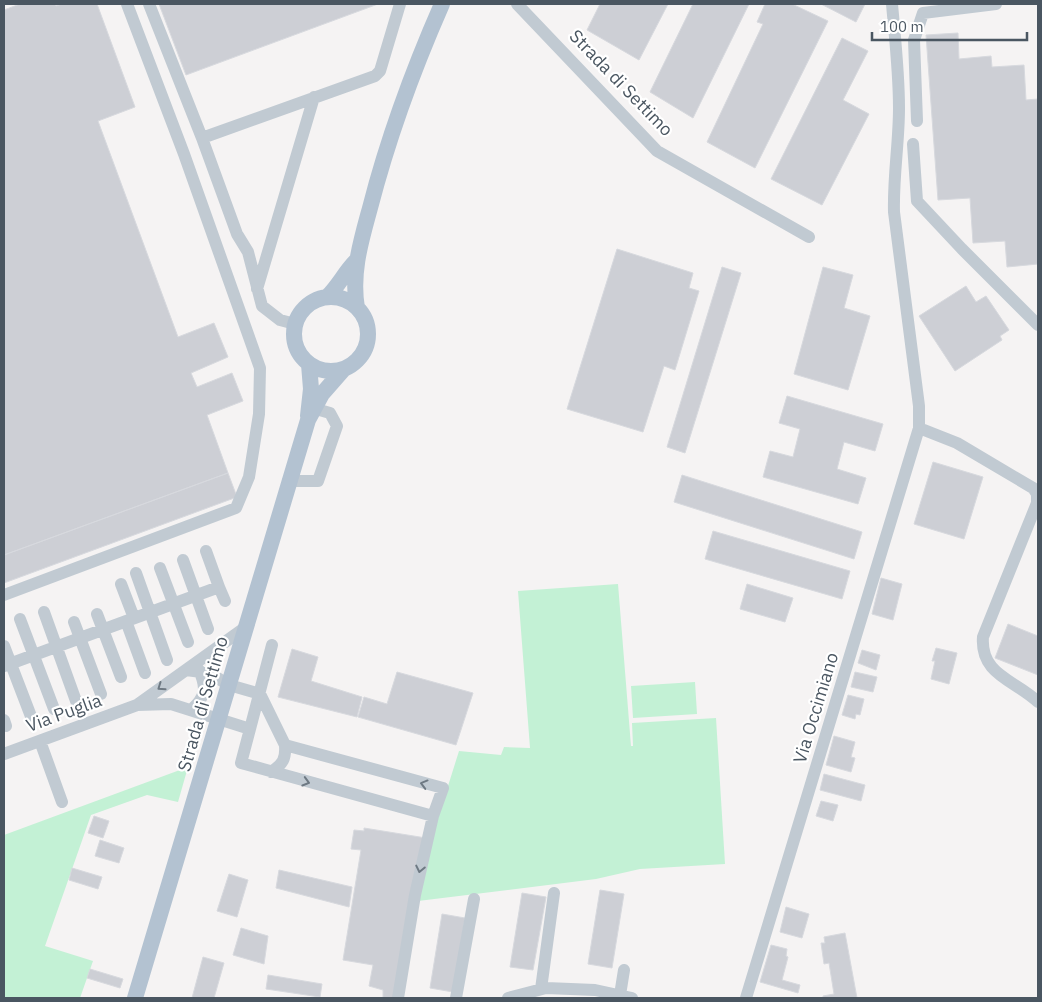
<svg xmlns="http://www.w3.org/2000/svg" width="1042" height="1002" font-family="'IBM Plex Sans',sans-serif">
<style>
.green{fill:#c3f1d5}
.building{fill:#cdcfd5;stroke:#d7d9de}
.lines{fill:none;stroke-linecap:round;stroke-linejoin:round}
.minor{stroke:#c1cad2;stroke-width:12}
.major{stroke:#b3c2d1;stroke-width:16}
.oneway{stroke:#6e7983}
.labels{text-anchor:middle;stroke-width:4.5;stroke-linejoin:round;paint-order:stroke}
.street-label{font-size:18px;fill:#4a5661;stroke:#fff}
</style>
<rect width="100%" height="100%" fill="#f5f3f3"/>
<path class="green" d="M618,584L631,746H633L632,723L716,718L725,864L640,869L596,879L418,901L426,856L459,751L501,755L504,747L530,748L518,591Z
M695,682L697,714L633,718L631,686Z
M188,767L178,802L147,795L91,815L45,946L93,961L80,998H4V835Z"/>
<path class="building" d="M20,4H55L56,6L62,4H97L135,107L98,121L178,337L214,323L228,357L191,373L197,387L232,373L243,401L207,415L228,473L4,555V10Z
M159,4H378L186,75Z
M600,4H668L639,60L587,30Z
M693,4H749L693,118L650,92Z
M765,4H792L828,21L755,168L707,142L763,24L757,22Z
M821,4H865L856,22Z
M958,33L959,59L991,56L992,67L1024,65L1026,100L1038,99V274V264L1007,267L1005,241L973,243L970,198L938,200L926,35Z
M842,38L868,51L843,100L869,114L822,205L771,179Z
M617,249L693,273L689,288L699,291L675,370L664,366L643,432L567,409Z
M722,267L741,273L685,453L667,447Z
M823,267L853,275L844,308L870,316L848,390L794,374Z
M966,286L976,302L986,296L1009,330L1000,336L1002,340L955,371L919,316Z
M787,396L883,424L875,451L844,442L837,469L866,478L858,504L763,477L770,451L793,457L800,429L779,423Z
M933,462L983,477L964,539L914,524Z
M228,473L237,497L4,583V555Z
M682,475L862,532L854,559L674,502Z
M713,531L850,571L842,599L705,559Z
M881,578L902,584L893,620L872,614Z
M747,584L793,598L785,622L740,609Z
M1008,624L1038,636V675L995,658Z
M936,648L957,653L949,684L931,679L935,661H932Z
M292,649L318,657L311,681L362,697L357,717L278,697Z
M862,650L880,655L876,670L858,663Z
M397,672L473,693L456,745L358,717L364,697L387,704Z
M855,672L877,677L873,692L851,687Z
M848,695L864,699L860,715L856,714L855,719L842,715Z
M834,736L855,742L851,757L855,758L851,772L826,765Z
M824,774L865,785L861,801L820,790Z
M821,801L838,805L833,821L816,816Z
M94,816L109,821L103,838L88,833Z
M364,828L426,838L395,998H383V990L369,986L373,965L343,960L361,850L351,849L354,830L364,831Z
M100,840L124,848L119,863L95,856Z
M72,868L102,877L98,889L69,880Z
M279,870L352,887L349,907L276,888Z
M229,874L248,880L237,917L217,911Z
M600,890L624,894L612,968L588,964Z
M522,893L546,897L533,970L510,967Z
M786,907L809,914L802,938L780,932Z
M442,914L465,918L453,992L430,988Z
M241,928L268,936L264,964L233,955Z
M845,933L857,998H823V996L834,994L829,963L824,964L821,943H825L824,937Z
M771,945L787,949L786,956L788,957L782,980L800,985L798,993L760,982Z
M203,957L224,963L214,998H192Z
M90,969L123,979L120,988L87,978Z
M268,975L322,984L320,997L266,989Z"/>
<g class="lines">
<path class="minor" d="M149,4L202,138L375,76L380,71L400,4
M517,4L657,151L809,237
M892,4C895,38 899,73 899,108C899,143 893,177 894,212L919,406V428L957,443L1033,488L1037,494V503L983,637C980,675 1015,680 1038,702
M917,121L914,40L923,13L996,4
M202,138L237,234L248,252L262,306L280,320L295,324
M913,144L917,201L962,249L1038,325
M257,289L314,97
M288,481H318L337,426L330,413L316,409
M206,551L219,587
M183,560L208,629
M160,568L188,642
M136,573L167,660
M121,584L134,618
M4,595L236,508L249,477L259,414L260,368L184,154L127,4
M44,612L76,701
M97,614L121,677
M20,619L54,709
M126,621L145,673
M74,622L101,694
M4,646L32,719
M4,666L219,587L225,601
M137,705L171,704L250,729L241,763L433,816L443,788L285,745L260,694L229,685L209,673L186,670
M191,710C206,697 207,688 199,670
M4,720L6,726
M250,729L272,645
M40,741L62,802
M4,754L137,705L246,627
M271,772C283,764 286,759 285,745
M541,989L554,893
M620,995L624,970
M398,998L415,895L433,816
M456,998L474,899
M508,998L546,988L595,990L632,998
M746,998L919,428"/>
<path class="major" d="M328,296C339,285 345,272 356,261
M294 334a37 37 0 1 1 74 0a37 37 0 1 1-74 0Z
M357,308C351,273 361,241 370,208C388,138 413,70 442,4
M308,416L311,389L309,364
M135,998L308,420L322,394L343,370"/>
</g>
<defs><path id="oneway-chevron" d="M-2-3.5L2.5 0L-2 3.5" fill="none" stroke-width="1.6" stroke-linecap="round" stroke-linejoin="round" transform="scale(1.25)"/></defs>
<g class="oneway">
<use href="#oneway-chevron" transform="translate(161 687) rotate(145)"/>
<use href="#oneway-chevron" transform="translate(306 782) rotate(16)"/>
<use href="#oneway-chevron" transform="translate(424 784) rotate(-165)"/>
<use href="#oneway-chevron" transform="translate(420 869) rotate(102)"/>
</g>
<g class="labels">
<g class="street-label">
<text transform="translate(621 83) rotate(46)" y="6">Strada di Settimo</text>
<text transform="translate(203 704) rotate(-74)" y="6">Strada di Settimo</text>
<text transform="translate(816 708) rotate(-73)" y="6">Via Occimiano</text>
<text transform="translate(64 713) rotate(-20)" y="6">Via Puglia</text>
</g>
</g>
<rect width="1042" height="1002" fill="none" stroke="#4a5661" stroke-width="10"/>
<path d="M872 32v8h155v-8" fill="none" stroke="#4a5661" stroke-width="2.5"/>
<text x="880" y="32" font-size="15" fill="#4a5661" stroke="#ffffff" stroke-width="4" paint-order="stroke">100 m</text>
</svg>
